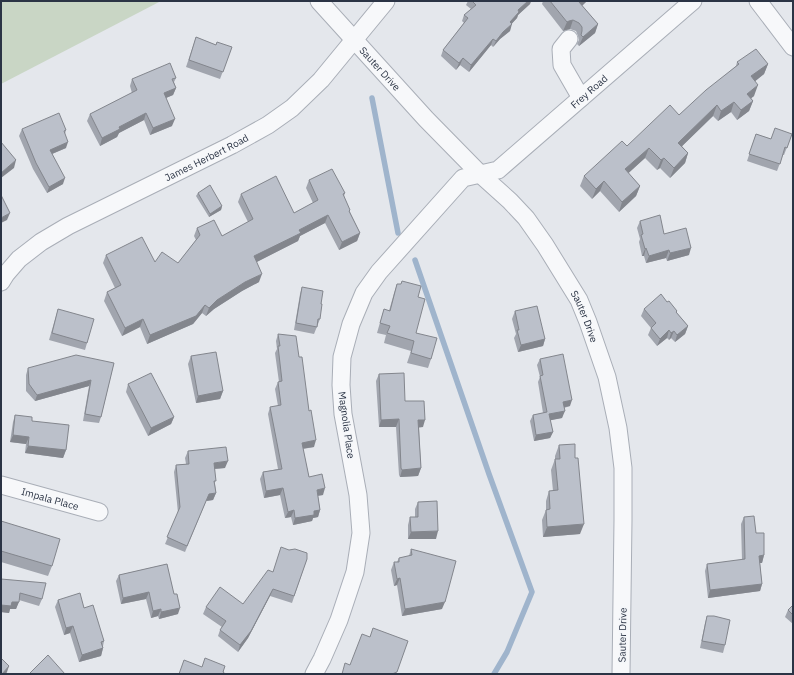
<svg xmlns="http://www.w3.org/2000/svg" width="794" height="675" font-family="'IBM Plex Sans',sans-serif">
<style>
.green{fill:#c9d6c5}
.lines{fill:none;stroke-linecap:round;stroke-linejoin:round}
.stream{stroke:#9fb4cc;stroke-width:5.5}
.street-casing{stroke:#a9aeb7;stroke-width:19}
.street{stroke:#f7f8fa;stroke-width:17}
.wall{fill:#a1a5ae}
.shaded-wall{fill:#83868d}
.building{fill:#bbc0ca;stroke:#83868d}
.labels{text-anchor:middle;stroke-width:3;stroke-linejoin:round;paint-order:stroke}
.street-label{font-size:10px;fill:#2b3445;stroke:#f4f6f9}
</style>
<rect width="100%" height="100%" fill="#e4e7ec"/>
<path class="green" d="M1,1H161L1,84Z"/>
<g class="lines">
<path class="stream" d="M372,98L398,233
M415,260L489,474L532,592L507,652L494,674"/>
<defs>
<g id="street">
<path id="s1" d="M319,1L426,119L480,174L510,201L526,218L545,245L579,300L588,322L607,377L618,428L623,468V520L621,674"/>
<path d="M758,1L793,47"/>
<path d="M569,39L561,49L562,65L581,98"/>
<path id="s2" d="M1,282L6,274L19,259L41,242L68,226L232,145L268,125L292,108L321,80L386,1"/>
<path id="s3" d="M1,485L99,512"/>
<path id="s4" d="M314,674L322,659L339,620L355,572L361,533L358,495L343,414L341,385L342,357L351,324L364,293L379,272L463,178L498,170L687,6L693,1"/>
</g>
</defs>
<use href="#street" class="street-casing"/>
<use href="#street" class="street"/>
</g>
<path class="wall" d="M468,1H531L530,4L518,15L517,18L511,24L510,31L500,39L493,47L491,45L469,72L460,65L456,70L441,56L443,50L464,23L462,21L464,15L471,9L466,5Z
M543,1H587L582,6L598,24L595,33L579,46L577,44L579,40L578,36L576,31L570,29L566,30L563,31L542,4Z
M196,37L216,45L232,47L220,79L186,67Z
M737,62L768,64L764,74L755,81L754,96L751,98L753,101L749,111L737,120L731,112L718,121L713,116L682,146L688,153L685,163L670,178L660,168L657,170L645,158L628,173L640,186L636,196L619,212L600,191L592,199L580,186L584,176L627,146L679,115L736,66Z
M176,78L174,82L176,88L173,95L166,98L172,126L150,135L144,120L119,133L117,137L100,146L87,121L90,114L132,93L130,86L132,79Z
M22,129L66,130L65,134L66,148L52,154L63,184L47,193L33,169L19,136Z
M756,134L771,139L792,134L784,155H783L777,171L747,161Z
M309,180L345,193L344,196L350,212L360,233L357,241L339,250L325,223L300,236L298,241L256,262L259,282L242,291L214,309L206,316L202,313L193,324L147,344L140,327L122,336L104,301L107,292L115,288L103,263L106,255L155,262L178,263L196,240L194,236L197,228L222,236L248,222L238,202L241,194L294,213L313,203L306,188Z
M198,193L222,206L221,210L209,217L196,196Z
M640,221L664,234L689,255L667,261L666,258L646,263L644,256H642L639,242L640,239L637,228Z
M397,284L418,297L416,333L431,359L428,368L407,363L411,351L384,343L386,335L377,333L381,319L384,309L389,311L394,293Z
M302,287L320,319L314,334L294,330L300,294Z
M667,302L677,311V313L688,326L685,334L675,342L671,338L669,340L667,338L657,346L648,335L651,328L641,316L644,309Z
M58,309L87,343L85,350L49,340Z
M515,311L545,339L543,346L518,352L514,338L516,334L512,319Z
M278,334L314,447L303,449L309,477L323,495L318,496L320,510L318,517L313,518L312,521L293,525L291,517L285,518L280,495L264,498L260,479L263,472L278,469L268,414L270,407L278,406L275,389L278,382H279L275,353L277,349L276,341Z
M191,356L223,391L220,399L196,403L188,364Z
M540,359L570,406L564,408L562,418L550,420L553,432L550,438L534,441L530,421L533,415L543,413L538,382L540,377L537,365Z
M114,363L101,417L99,423L83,421L89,386L35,401L26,391V375L28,368Z
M379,374L423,427H419L421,468L418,476L400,477L399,475L396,427H379L376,381Z
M128,384L174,417L171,424L148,436L126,392Z
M15,415L32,421L66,450L63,458L25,453L26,444L10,442L13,422Z
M559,445L580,534L543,537L542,520L546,510V501L549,491H553L551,470L555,459V456Z
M188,451L225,468L215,469V484L216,493L213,500L206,501L185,552L165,544L178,513L174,472L176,465L186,464L185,458Z
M418,502L436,539H408V525L410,517H415V509Z
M744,517L756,533L764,555L762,563H760L762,584L760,591L708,598L705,571L707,564L742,560L741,524Z
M1,521L52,566L48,576L1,562Z
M411,549L442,609L402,616L397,585L394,586L391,570L394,562H397L399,558L409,556Z
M307,559L292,603L270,596L248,638L238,652L218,636L220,630L222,627L203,614L206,607L243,604L273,572Z
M167,564L178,614L159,619L158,616L151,618L146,599L121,604L116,581L119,575Z
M1,579L42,599L39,606L19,600L16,609H10L9,613L1,612Z
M58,600L84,608L104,641L103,646V648L101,656L79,662L70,633L64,635L55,607Z
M793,605V624L785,617L788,610Z
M707,616L725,645L723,653L700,648L705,623Z"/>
<path class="shaded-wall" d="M528,1H531L530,4L518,15L517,18L508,28L512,24L510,31L500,39L493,47L496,41L518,10Z
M581,1H587L576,11L579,2Z
M573,20L570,29L566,30L563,31L567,22L569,21Z
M598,24L595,33L579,46L583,37Z
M493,39L491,45L469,72L471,65Z
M463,58L460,65L456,70L459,63Z
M768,64L764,74L748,87L751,76Z
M758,85L754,96L744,104L747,94Z
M176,88L173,95L161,100L164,93Z
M753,101L749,111L737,120L741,110Z
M734,102L731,112L718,121L721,111Z
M717,105L713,116L675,153L678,143Z
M146,113L144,120L119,133L117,137L100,146L102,138L119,127Z
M175,119L172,126L150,135L153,128Z
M68,142L66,148L47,156L50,150Z
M649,148L645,158L621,180L625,169Z
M688,153L685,163L670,178L674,168Z
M664,158L660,168L657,170L661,160Z
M16,160L14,168L1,178V173Z
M65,178L63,184L47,193L49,187Z
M604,181L600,191L592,199L596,189Z
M640,186L636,196L619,212L622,202Z
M222,206L221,210L209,217L210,214Z
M10,213L7,220L1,223V218Z
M328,215L325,223L300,236L298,241L251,265L254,256L299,230Z
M360,233L357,241L339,250L342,242Z
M646,248L644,256H642L645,249Z
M691,248L689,255L667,261L670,253Z
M669,250L666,258L646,263L649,256Z
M262,274L259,282L242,291L214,309L206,316L209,308L217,300L245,282Z
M205,305L202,313L193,324L147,344L150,335Z
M143,319L140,327L122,336L125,328Z
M688,326L685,334L675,342L677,335Z
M669,330L667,338L657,346L660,339Z
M674,331L671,338L669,340L671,333Z
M545,339L543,346L518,352L521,345Z
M91,380L89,386L35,401L37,395Z
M223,391L220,399L196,403L198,396Z
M572,400L570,406L560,408L563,402Z
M565,411L562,418L547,421L549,414Z
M174,417L171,424L148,436L151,428Z
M399,419L396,427H379L381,420Z
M418,420H425L423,427L416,428Z
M553,432L550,438L534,441L536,435Z
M13,435L29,437L26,444L10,442Z
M316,440L314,447L300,449L302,443Z
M28,446L66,450L63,458L25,453Z
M228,461L225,468L212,469L214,463Z
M421,468L418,476L400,477L402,470Z
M283,488L280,495L264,498L266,491Z
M325,488L323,495L314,496L317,490Z
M216,493L213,500L206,501L185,552L209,494Z
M294,510L291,517L285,518L288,512Z
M320,510L318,517L313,518L312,521L293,525L295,518L314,511Z
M584,524L580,534L543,537L547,527Z
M438,531L436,539H408L411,532Z
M764,555L762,563H756L759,556Z
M400,578L397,585L394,586L397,579Z
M762,584L760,591L708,598L710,590Z
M273,589L270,596L248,638L238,652L240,645Z
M149,592L146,599L121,604L123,598Z
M12,602H19L16,609H10L9,613L1,612V605Z
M445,602L442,609L402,616L405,609Z
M180,608L178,614L159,619L161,612Z
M161,609L158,616L151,618L153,611Z
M73,626L70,633L64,635L66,628Z
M103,648L101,656L79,662L82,655Z
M9,666L7,672L6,674H2Z"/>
<path class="building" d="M472,1H528L518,10L519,12L510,22L512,24L503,32L496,41L493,39L471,65L463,58L459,63L443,50L468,18L464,15L476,5Z
M550,1H581L579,2L598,24L583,37L581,35L582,31V27L579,23L573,20L569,21L567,22Z
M196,37L216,45L217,42L232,47L223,72L189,60Z
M756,49L768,64L751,76L758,85L747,94L753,101L741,110L734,102L721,111L717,105L678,143L688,153L674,168L664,158L661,160L649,148L625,169L640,186L622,202L604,181L596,189L584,176L622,141L627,146L670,105L679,115L706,90L739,64L737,62Z
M170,63L176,78L172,79L176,88L164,93L175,119L153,128L146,113L119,127L120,129L102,138L90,114L137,90L132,79Z
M59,113L66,130L64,131L68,142L50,150L65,178L49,187L36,163L22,129Z
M775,128L792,134L787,148L785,147L780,164L749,154L756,134L771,139Z
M1,142L16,160L1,173Z
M332,169L345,193L343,194L350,210L349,211L360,233L342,242L328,215L299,230L301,233L254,256L262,274L245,282L217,300L209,308L205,305L196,316L150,335L143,319L125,328L107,292L121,285L106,255L142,237L155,262L162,252L178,263L200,235L197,228L214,220L222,236L253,219L241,194L276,176L294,213L318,200L309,180Z
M210,185L222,206L210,214L198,193Z
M1,195L10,213L1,218Z
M660,215L664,234L686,228L691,248L670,253L669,250L649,256L646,248L645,249L641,235L643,234L640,221Z
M402,281L421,286L418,297L425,299L416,333L437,338L431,359L411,353L414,341L387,333L390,326L380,323L384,309L390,311L397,284H401Z
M302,287L323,291L321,304H322L320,319H318L317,327L296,323Z
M661,294L667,302L669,301L677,311L676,312L688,326L677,335L674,331L671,333L669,330L660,339L651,328L656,323L644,309Z
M537,306L545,339L521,345L517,330H519L515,311Z
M58,309L94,319L87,343L52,333Z
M278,334L296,336L299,357H302L309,411L311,410L316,440L302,443L309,477L322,474L325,488L317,490L320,510L314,511V515L295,518L294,510L288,512L283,488L266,491L263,472L282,469L270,407L281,405L278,382L282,381L278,346H280Z
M216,352L223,391L198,396L191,356Z
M563,354L572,400L563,402L565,411L549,414L553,432L536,435L533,415L547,412L540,376L543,375L540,359Z
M76,355L114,363L101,417L85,414L91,380L37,395L29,384L28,368Z
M151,373L174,417L151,428L128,384Z
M404,373L405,401H424L425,420H418L421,468L402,470L401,468L399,419L381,420L379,374Z
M15,415L32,417V421L69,425L66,450L28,446L29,437L13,435Z
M575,444V458H578L584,524L547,527L546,510L550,509L549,491L558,490L555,459H560L559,445Z
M226,447L228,461L214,463L216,481H214L216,493L209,494L187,546L167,537L180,507L176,465L189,464L188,451Z
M437,501L438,531L411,532L410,517H418V502Z
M754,516L756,533H764V555L759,556L762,584L710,590L707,564L745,559L744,517Z
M1,521L60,539L52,566L1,551Z
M281,547L289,550L295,549L307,553V559L294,596L273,589L251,631L240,645L220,630L226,621L206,607L220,587L243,604L268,570L273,572Z
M411,549L456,561L445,602L405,609L400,578L397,579L394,562H399V558L412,555Z
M167,564L174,594H177L180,608L161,612V609L153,611L149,592L123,598L119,575Z
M1,579L46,583L42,599L20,593L19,602H12L11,606L1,605Z
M80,593L84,608L93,605L104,641L101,642L103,648L82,655L73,626L66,628L58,600Z
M793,605V615L788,610Z
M707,616H714L730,620L725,645L702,641Z
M373,628L408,641L397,672L392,674H342L345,663L350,665L362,634L370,637Z
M48,655L65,674H29Z
M1,658L9,666L2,674H1Z
M205,658L225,666L223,672H224L223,674H179L184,660L202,667Z"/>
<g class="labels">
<g class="street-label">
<text dy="4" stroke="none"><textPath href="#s1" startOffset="91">Sauter Drive</textPath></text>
<text dy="4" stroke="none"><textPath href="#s4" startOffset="703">Frey Road</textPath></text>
<text dy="4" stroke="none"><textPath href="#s2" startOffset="243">James Herbert Road</textPath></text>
<text dy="4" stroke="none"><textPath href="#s1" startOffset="415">Sauter Drive</textPath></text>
<text transform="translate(347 425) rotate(82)" y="4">Magnolia Place</text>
<text dy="4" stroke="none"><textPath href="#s3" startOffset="51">Impala Place</textPath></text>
<text transform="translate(622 635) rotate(-89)" y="4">Sauter Drive</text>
</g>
</g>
<rect width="794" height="675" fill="none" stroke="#2b3445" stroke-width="4"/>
</svg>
